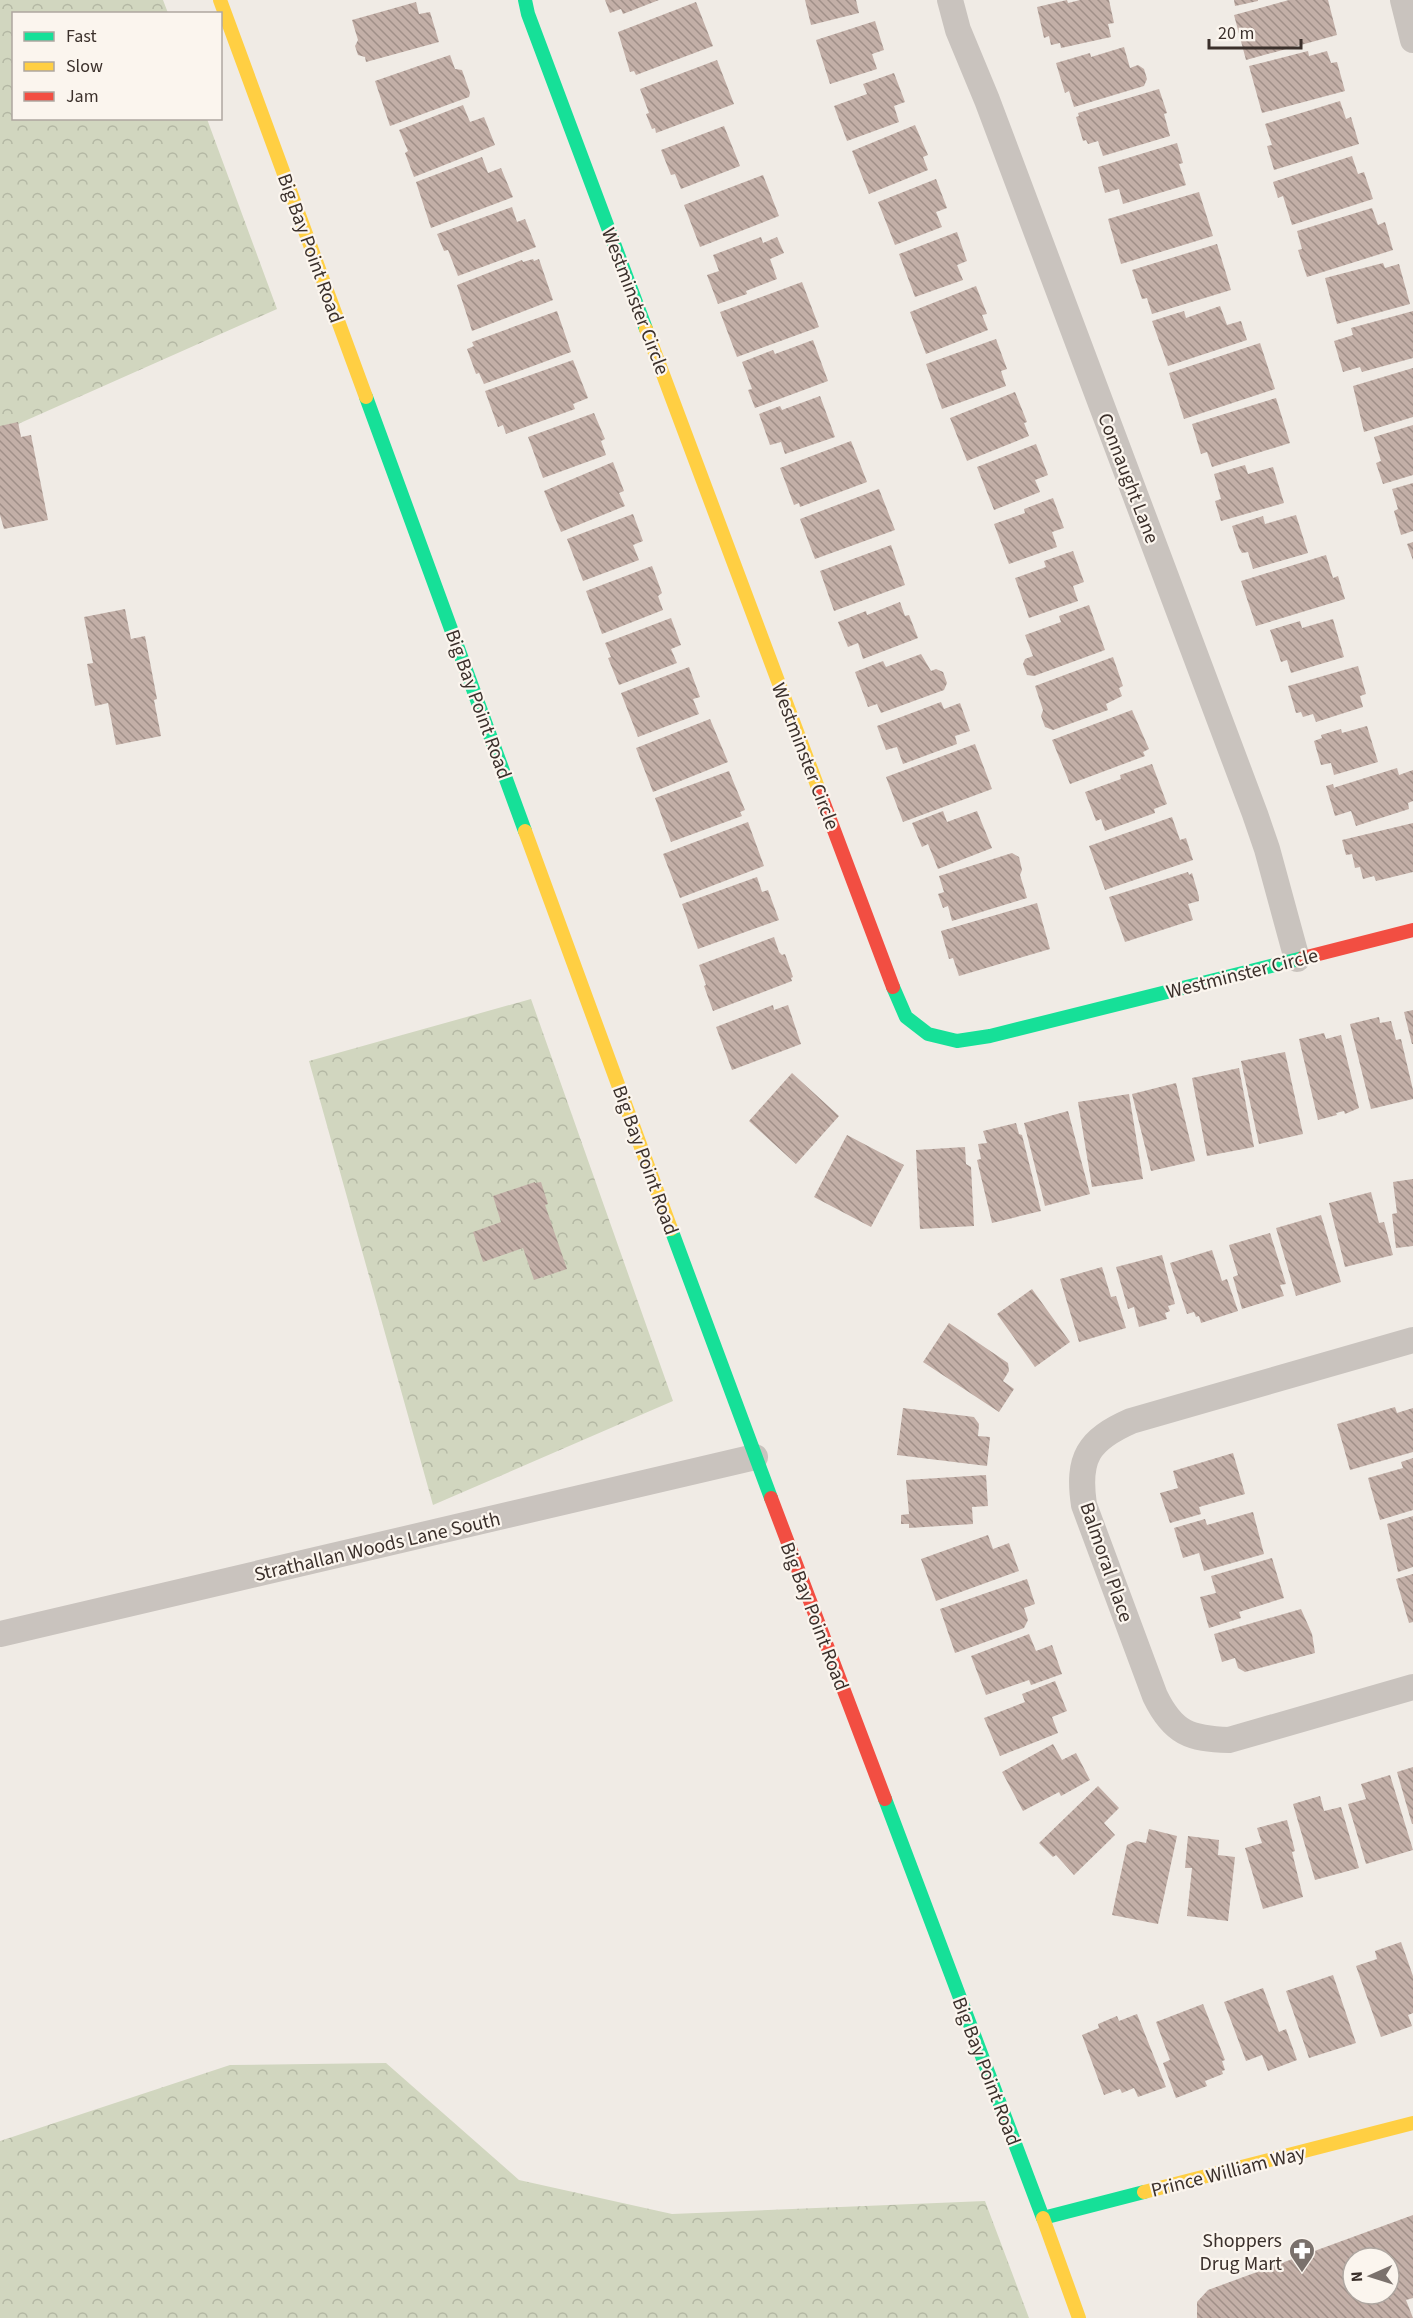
<svg xmlns="http://www.w3.org/2000/svg" width="1413" height="2318" font-family="'Source Sans 3',sans-serif">
<style>
.forest{fill:url(#forest-crowns)}
.building{fill:url(#building-back-hatch);fill-rule:evenodd}
.lines{fill:none;stroke-linecap:round;stroke-linejoin:round}
.street{stroke:#c9c3be;stroke-width:26}
.fast{stroke:#16e098;stroke-width:14}
.slow{stroke:#ffcf43;stroke-width:14}
.jam{stroke:#f24e42;stroke-width:14}
.labels{text-anchor:middle;stroke-width:4.5;stroke-linejoin:round;paint-order:stroke}
.street-label{font-size:20px;fill:#3b302b;stroke:#fbf5ee}
.poi-label{font-size:20px;fill:#3b302b;stroke:#fbf5ee;text-anchor:end}
</style>
<defs>
<pattern id="forest-crowns" width="20" height="18" patternUnits="userSpaceOnUse" patternTransform="scale(1.5)"><rect width="20" height="18" fill="#d1d6bf"/><path d="M2 6a3 3 0 1 1 6 0M12 15a3 3 0 1 1 6 0" fill="none" stroke="#b4b8a4"/></pattern>
<pattern id="building-back-hatch" width="6" height="6" patternUnits="userSpaceOnUse" patternTransform="scale(1.5)"><rect width="6" height="6" fill="#c3afa7"/><path d="M-1 5l2 2M0 0l6 6M5-1l2 2" fill="none" stroke="#a08f88"/></pattern>
</defs>
<rect width="100%" height="100%" fill="#f0ebe5"/>
<path class="forest" d="M0,0H163L168,13L14,14V118L207,119L277,309L9,428H0Z
M531,999L673,1401L433,1505L309,1061Z
M386,2063L519,2180L672,2214L985,2201L1029,2318H0V2141L230,2065Z"/>
<path class="building" d="M605,0H659L623,14L621,9L610,13Z
M805,0H856L859,13L811,25Z
M1067,0L1068,3L1080,0H1109L1114,23L1108,24L1111,37L1061,48L1060,43L1051,45L1049,36L1044,38L1037,7Z
M1234,0H1258V1L1235,6Z
M1289,0H1328L1337,35L1246,60L1234,15Z
M416,2L419,14L430,12L439,42L366,62L365,57L358,55L355,46L358,40L352,20Z
M696,2L713,46L636,75L634,71L630,72L618,32Z
M875,21L884,50L872,54L877,69L830,84L816,40Z
M1124,47L1130,68L1138,65L1144,69L1147,79L1144,86L1074,107L1069,91L1065,93L1056,63L1090,53L1091,57Z
M1308,51L1309,56L1327,51L1331,63L1337,62L1345,91L1262,113L1249,66Z
M450,55L455,69L462,70L470,93L469,97L390,126L375,81Z
M717,60L734,104L656,133L655,128L652,129L646,114L649,113L640,89Z
M894,73L905,102L894,106L899,122L847,141L834,106L867,94L863,84Z
M1159,89L1167,113L1164,114L1170,136L1103,156L1098,141L1088,144L1086,140L1083,141L1076,117L1079,116L1078,113Z
M1340,101L1346,119L1351,117L1359,144L1274,170L1267,146L1272,145L1265,124Z
M463,105L470,122L484,117L495,145L414,177L405,153L408,151L399,130Z
M915,125L928,155L923,157L928,170L869,194L852,151Z
M724,126L740,166L681,189L675,174L671,175L661,150Z
M1177,143L1183,163L1179,164L1186,185L1123,204L1119,189L1105,193L1098,167Z
M1352,156L1358,174L1364,172L1373,199L1292,225L1283,196L1278,198L1273,182Z
M482,157L488,173L501,168L513,197L431,228L416,182Z
M763,175L779,216L700,247L684,205Z
M936,179L947,208L936,212L942,227L895,245L878,202Z
M1199,192L1213,236L1121,264L1108,219Z
M512,207L517,222L525,219L536,247L458,276L448,250L444,251L437,234Z
M1372,208L1378,225L1385,222L1393,250L1307,277L1298,250L1302,249L1297,231Z
M957,232L967,261L957,265L963,280L915,297L899,254Z
M761,237L763,243L777,237L784,253L770,259L777,279L746,291L747,294L718,304L707,275L719,271L713,255Z
M1217,244L1231,290L1152,314L1147,298L1142,299L1132,270Z
M533,259L534,261L539,259L553,300L472,331L457,285L522,260L523,262Z
M1383,263L1385,268L1399,264L1410,304L1337,324L1325,278Z
M802,282L819,327L737,357L720,312Z
M976,286L987,314L982,315L988,330L926,354L910,312Z
M1220,306L1227,325L1241,321L1247,340L1168,366L1152,321L1184,311L1186,318Z
M557,311L571,352L484,384L479,373L476,374L467,349L474,346L472,342Z
M1413,311V358L1362,372L1360,367L1343,372L1334,341L1353,335L1351,328Z
M996,339L1007,369L1001,371L1006,386L942,409L926,364Z
M813,340L828,381L755,408L748,390L752,389L742,362L773,350L775,354Z
M1260,343L1275,389L1184,419L1169,373Z
M573,360L588,398L573,404L575,409L506,434L503,425L498,427L485,391Z
M1413,368V417L1364,432L1353,386Z
M1015,392L1027,422L1024,423L1029,436L967,461L950,418Z
M820,396L835,437L785,454L781,442L770,445L759,414L780,406L782,410Z
M1276,398L1290,443L1212,467L1207,452L1201,454L1192,424Z
M594,413L605,439L601,441L606,455L543,478L528,437Z
M18,422L21,437L31,435L48,520L4,529L0,515V426Z
M1413,425V475L1383,484L1376,463L1381,461L1374,437Z
M851,441L867,482L800,507L799,503L794,505L780,468Z
M1036,444L1048,475L1035,480L1040,492L994,510L977,467Z
M613,462L624,491L619,493L625,506L561,532L544,491Z
M1245,465L1248,474L1273,467L1284,503L1221,521L1215,501L1221,499L1214,474Z
M1413,483V531L1401,535L1394,511L1398,509L1392,489Z
M879,489L895,530L815,559L800,519Z
M1053,498L1064,528L1052,532L1057,547L1009,564L994,524L1025,513L1024,509Z
M633,514L643,541L633,545L639,560L583,581L567,539Z
M1296,515L1308,553L1253,569L1248,552L1242,553L1239,548L1232,526L1263,516L1265,524Z
M1413,542V560L1407,544Z
M891,545L905,585L834,611L820,571Z
M1073,551L1084,582L1073,586L1078,601L1029,618L1015,578L1046,567L1044,561Z
M1326,555L1333,578L1338,576L1345,599L1256,626L1241,581Z
M652,566L662,593L658,596L663,610L602,634L586,591Z
M900,602L905,616L909,615L918,638L863,659L858,643L848,647L838,622L866,611L867,615Z
M1089,605L1105,650L1034,676L1027,675L1023,664L1025,659L1033,656L1025,635L1061,622L1059,616Z
M125,609L131,639L145,636L157,699L154,700L161,736L116,745L108,703L95,706L87,664L93,663L84,617Z
M671,618L681,645L671,649L677,663L619,685L608,658L611,657L605,643Z
M1333,619L1344,657L1291,673L1287,660L1281,662L1270,630L1300,621L1302,628Z
M921,654L931,671L936,669L943,672L947,683L944,690L881,713L877,704L868,707L855,672L883,661L886,667Z
M1113,657L1123,686L1119,688L1122,696L1106,704L1108,710L1053,730L1045,727L1041,716L1043,710L1035,686Z
M1358,666L1366,694L1360,696L1363,707L1316,722L1313,714L1303,717L1301,712L1296,713L1288,686Z
M689,667L700,697L693,699L699,714L638,737L621,693Z
M941,702L944,709L960,703L970,731L955,736L957,744L903,764L897,747L886,750L877,726Z
M1132,710L1149,749L1143,752L1145,756L1070,784L1052,740Z
M710,719L728,762L653,792L636,748Z
M1367,726L1378,762L1334,775L1331,763L1321,765L1314,741L1322,738L1321,735L1341,729L1342,733Z
M975,744L992,789L903,822L886,777Z
M1152,764L1167,804L1154,809L1155,813L1105,831L1101,819L1096,821L1085,792L1121,779L1120,775Z
M1397,768L1399,775L1413,770V801L1408,803L1409,809L1356,826L1351,811L1335,816L1326,786L1333,784L1334,788L1336,787Z
M729,771L745,810L740,812L742,816L671,842L655,798Z
M943,811L947,822L977,811L992,848L938,869L928,844L922,847L912,823Z
M1172,817L1180,840L1186,838L1193,860L1105,890L1089,846Z
M748,822L764,866L680,898L663,854Z
M1413,823V872L1376,881L1374,876L1363,879L1360,867L1355,868L1352,854L1346,855L1342,840Z
M1012,853L1019,857L1022,870L1020,875L1027,898L952,921L948,906L943,908L938,894L944,892L939,876Z
M1188,872L1189,875L1192,873L1199,897V901L1188,904L1193,920L1125,942L1109,897Z
M757,877L762,892L768,890L779,920L698,949L682,904Z
M1037,903L1050,949L959,976L953,958L949,959L941,931Z
M774,937L779,952L782,955L785,954L793,977L791,978L792,981L713,1011L704,986L706,985L699,965Z
M773,1005L774,1010L788,1005L801,1044L732,1070L716,1027Z
M1413,1010V1044H1412L1404,1012Z
M1379,1017L1380,1023L1391,1021L1396,1040L1401,1039L1413,1090V1099L1371,1109L1350,1024Z
M1324,1033L1326,1039L1341,1035L1359,1108L1345,1114L1344,1111L1336,1113L1337,1115L1318,1120L1299,1039Z
M1285,1052L1303,1134L1259,1144L1241,1061Z
M1239,1068L1254,1147L1207,1156L1192,1078Z
M792,1073L839,1116L796,1164L749,1121Z
M1176,1083L1195,1161L1151,1171L1132,1094Z
M1129,1094L1143,1179L1092,1187L1078,1102Z
M1068,1111L1090,1194L1045,1206L1024,1123Z
M1016,1123L1019,1134L1022,1135L1041,1211L992,1223L977,1160L981,1159L978,1144L987,1143L983,1131Z
M847,1135L904,1165L871,1227L814,1197Z
M965,1147L966,1164L971,1167L974,1226L920,1229L916,1150Z
M1413,1179V1246L1396,1248L1392,1214L1397,1213L1393,1182Z
M535,1182V1183L541,1182L548,1204L545,1205L567,1269L534,1280L523,1248L483,1262L473,1232L501,1222L493,1196Z
M1371,1192L1379,1223L1384,1222L1393,1255L1345,1267L1329,1203Z
M1321,1215L1341,1282L1296,1296L1276,1228Z
M1270,1233L1286,1284L1280,1285L1284,1296L1242,1309L1233,1277L1238,1275L1229,1245Z
M1212,1250L1222,1281L1227,1279L1238,1311L1201,1323L1199,1316L1196,1317L1194,1312L1187,1314L1170,1263Z
M1162,1255L1175,1304L1168,1306L1170,1311L1165,1313L1167,1319L1139,1327L1134,1307L1128,1309L1116,1267Z
M1102,1267L1111,1297L1116,1296L1126,1328L1079,1342L1060,1279Z
M1032,1289L1070,1342L1035,1367L997,1314Z
M949,1323L1008,1363L1009,1371L1003,1381L1014,1389L999,1412L923,1362Z
M1395,1407L1397,1413L1413,1408V1452L1350,1470L1337,1424Z
M903,1408L974,1417L979,1424L978,1436L990,1437L987,1466L897,1455Z
M1233,1453L1245,1494L1199,1507L1201,1514L1170,1523L1160,1493L1178,1488L1173,1471Z
M1413,1458V1510L1380,1520L1368,1478L1403,1468L1401,1462Z
M986,1475L988,1506L972,1507L973,1524L909,1528V1524H901V1515L909,1514L906,1480Z
M1253,1512L1264,1554L1204,1571L1199,1553L1183,1558L1174,1528L1205,1519L1207,1525Z
M1413,1516V1567L1398,1572L1387,1524Z
M988,1535L993,1549L1009,1543L1019,1571L936,1601L921,1559Z
M1272,1558L1284,1598L1239,1612L1241,1618L1209,1628L1200,1597L1216,1593L1211,1576Z
M1413,1574V1622L1409,1623L1396,1579Z
M1027,1579L1035,1604L1024,1608L1028,1620L1024,1628L955,1653L940,1609Z
M1301,1609L1312,1634L1315,1653L1245,1672L1238,1668L1235,1658L1222,1662L1214,1634Z
M1029,1634L1036,1651L1052,1645L1062,1674L1031,1685L1029,1680L986,1695L971,1656Z
M1055,1681L1067,1711L1052,1717L1058,1733L1000,1756L984,1718L1025,1702L1022,1694Z
M1053,1744L1062,1760L1076,1753L1090,1780L1061,1796L1059,1792L1023,1811L1002,1772Z
M1413,1767V1824H1412L1397,1772Z
M1390,1775L1413,1850L1366,1864L1348,1804L1366,1799L1361,1784Z
M1098,1786L1119,1808L1104,1823L1115,1835L1074,1875L1056,1855L1053,1857L1039,1843Z
M1320,1796L1324,1811L1341,1807L1359,1868L1315,1880L1293,1804Z
M1287,1820L1295,1851L1292,1852L1303,1897L1263,1909L1245,1848L1262,1843L1257,1828Z
M1149,1829L1177,1836L1158,1924L1112,1915L1127,1845L1136,1841L1146,1843Z
M1188,1836L1219,1840L1218,1855L1235,1857L1228,1921L1187,1916L1192,1868H1185Z
M1401,1942L1413,1976V2013L1408,2015L1412,2026L1381,2037L1356,1966L1377,1959L1375,1951Z
M1333,1975L1356,2043L1309,2058L1286,1991Z
M1263,1988L1279,2032L1286,2029L1297,2060L1268,2071L1262,2055L1246,2061L1224,2002Z
M1203,2004L1225,2060L1222,2061L1225,2070L1222,2071L1223,2074L1205,2081L1207,2086L1176,2098L1163,2063L1170,2060L1156,2022Z
M1137,2014L1166,2087L1138,2097L1134,2088L1122,2093L1120,2089L1104,2095L1082,2035L1099,2028L1098,2024L1117,2016L1119,2021Z
M1413,2215V2298L1406,2300L1413,2318H1197V2302L1208,2290ZM1353,2258H1389V2294H1353Z"/>
<g class="lines">
<path class="street" d="M950,0L958,30L987,100L1255,814L1267,849L1297,959
M1403,0L1413,40
M1413,1340L1131,1421C1088,1440 1077,1458 1084,1505L1155,1696C1173,1733 1190,1739 1229,1740L1413,1687
M0,1634L755,1457"/>
<path class="fast" d="M525,0L528,14L646,329
M366,397L525,831
M893,987L906,1017L928,1034L957,1041L990,1036L1303,958
M671,1229L771,1498
M885,1799L1043,2218L1144,2192"/>
<path class="slow" d="M220,0L366,397
M646,329L820,793
M525,831L671,1229
M1144,2192L1413,2123
M1043,2218L1079,2318"/>
<path class="jam" d="M820,793L893,987
M1303,958L1413,930
M771,1498L885,1799"/>
</g>
<defs>
<symbol id="pharmacy-pin" viewBox="-11 -11 22 30"><path d="M0 17L-7.5 6A9.5 9.5 0 1 1 7.5 6Z" fill="#7a716c" stroke="#fbf5ee"/><path d="M-2-6h4v4h4v4h-4v4h-4v-4h-4v-4h4Z" fill="#fff"/></symbol>
</defs>
<g fill-rule="evenodd">
<use href="#pharmacy-pin" x="1287" y="2236" width="30" height="40"/>
</g>
<g class="labels">
<g class="street-label">
<text transform="translate(311 248) rotate(70)" y="7">Big Bay Point Road</text>
<text transform="translate(636 301) rotate(69)" y="7">Westminster Circle</text>
<text transform="translate(1129 478) rotate(69)" y="7">Connaught Lane</text>
<text transform="translate(479 704) rotate(70)" y="7">Big Bay Point Road</text>
<text transform="translate(806 756) rotate(69)" y="7">Westminster Circle</text>
<text transform="translate(1242 973) rotate(-14)" y="7">Westminster Circle</text>
<text transform="translate(646 1160) rotate(70)" y="7">Big Bay Point Road</text>
<text transform="translate(377 1546) rotate(-13)" y="7">Strathallan Woods Lane South</text>
<text transform="translate(1107 1562) rotate(71)" y="7">Balmoral Place</text>
<text transform="translate(815 1616) rotate(69)" y="7">Big Bay Point Road</text>
<text transform="translate(987 2071) rotate(69)" y="7">Big Bay Point Road</text>
<text transform="translate(1228 2171) rotate(-14)" y="7">Prince William Way</text>
</g>
<g class="poi-label">
<text x="1282" y="2247">Shoppers<tspan x="1282" dy="23">Drug Mart</tspan></text>
</g>
</g>
<rect x="12" y="12" width="210" height="108" fill="#fbf5ee" stroke="#aea6a0" stroke-width="1.5"/>
<rect x="24" y="32" width="30" height="9" fill="#16e098" stroke="#aea6a0" stroke-width="1.5"/>
<text x="66" y="42" font-size="18" fill="#3b302b">Fast</text>
<rect x="24" y="62" width="30" height="9" fill="#ffcf43" stroke="#aea6a0" stroke-width="1.5"/>
<text x="66" y="72" font-size="18" fill="#3b302b">Slow</text>
<rect x="24" y="92" width="30" height="9" fill="#f24e42" stroke="#aea6a0" stroke-width="1.5"/>
<text x="66" y="102" font-size="18" fill="#3b302b">Jam</text>
<g transform="translate(1371 2276) rotate(267)"><circle r="28" fill="#fbf5ee" stroke="#aea6a0" stroke-width="1.5"/>
<path d="M0-4.5L10 22L0 15L-10 22Z" fill="#7a716c"/>
<text y="-9" font-size="16" font-weight="bold" text-anchor="middle" fill="#3b302b">N</text>
</g>
<path d="M1209 39v9h92v-9" fill="none" stroke="#3b302b" stroke-width="3"/>
<text x="1218" y="39" font-size="18" fill="#3b302b" stroke="#fbf5ee" stroke-width="4.5" paint-order="stroke">20 m</text>
</svg>
